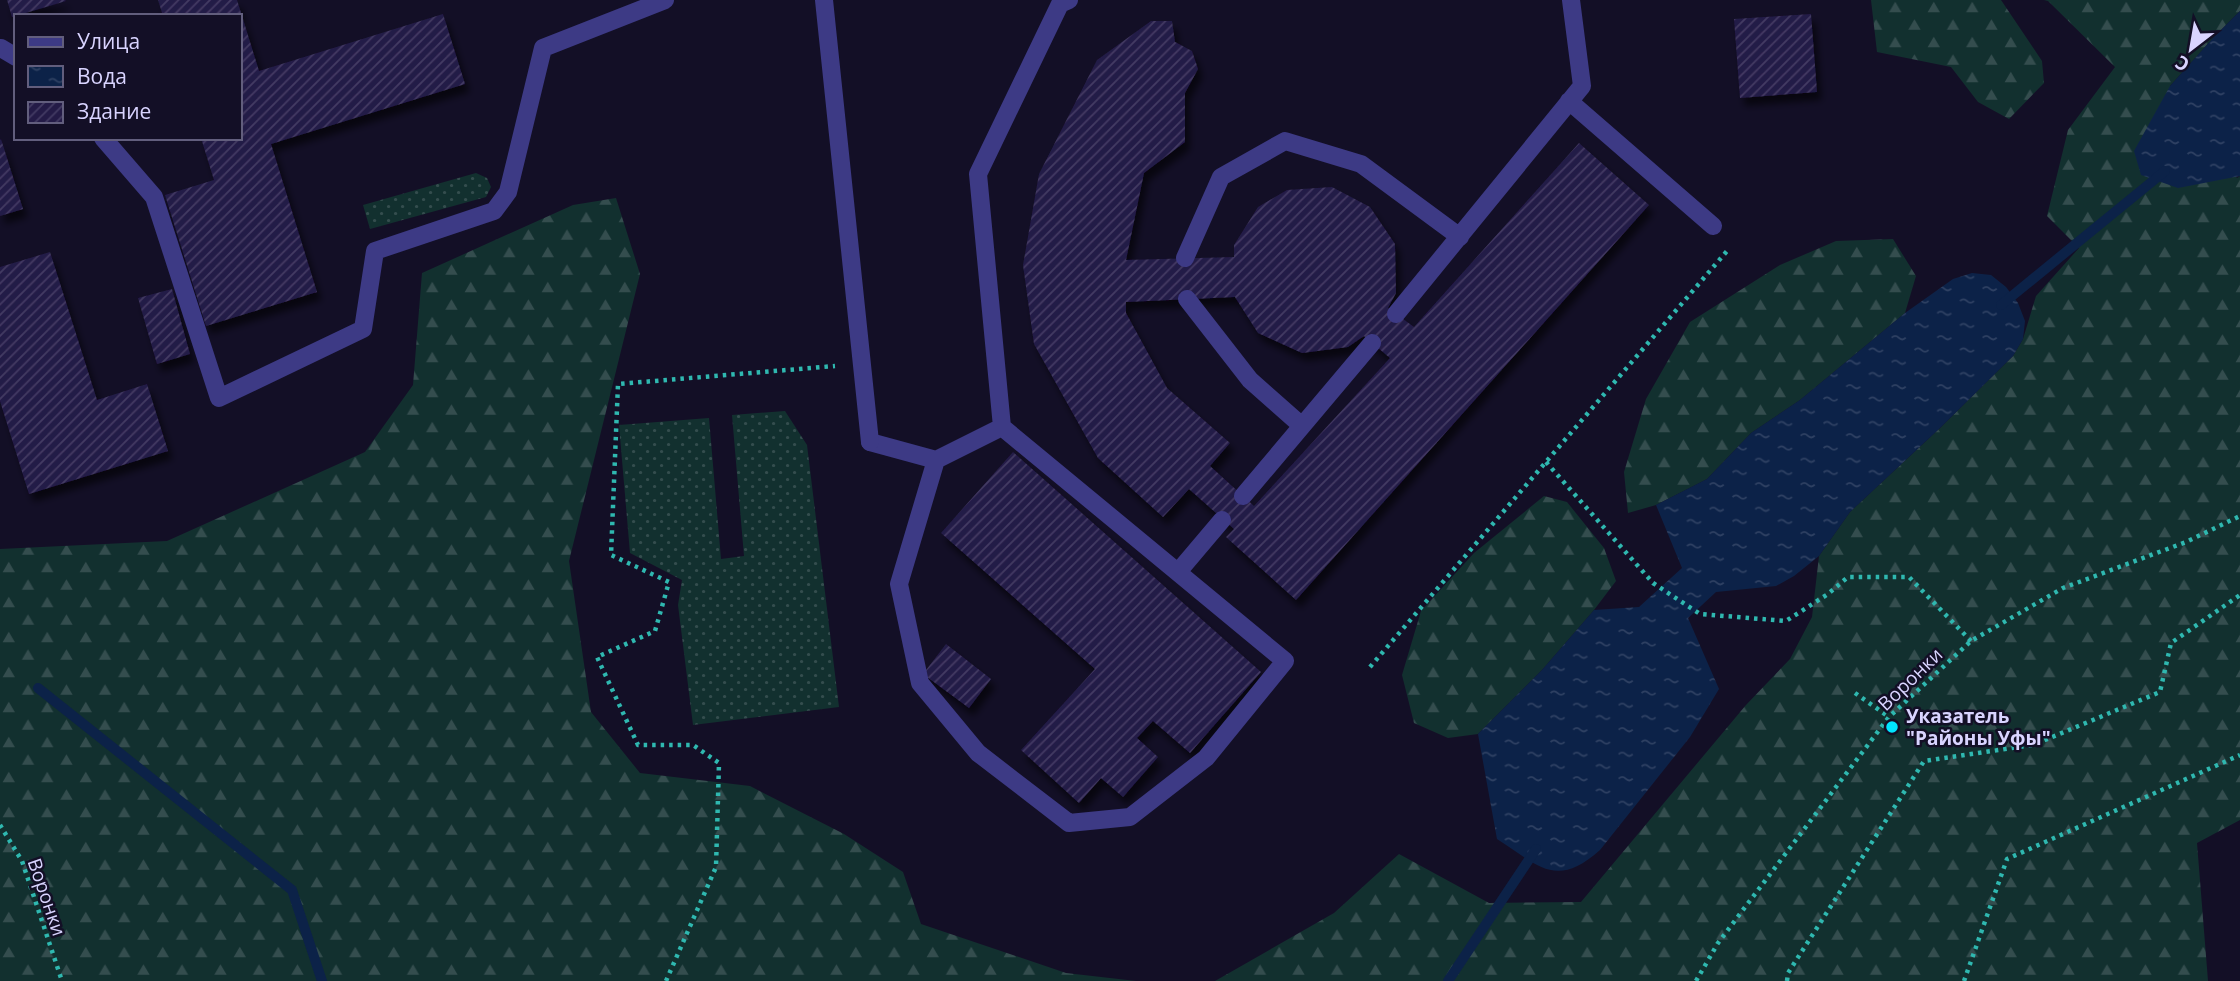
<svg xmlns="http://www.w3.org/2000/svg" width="2240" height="981" font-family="'Open Sans',sans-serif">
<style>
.grass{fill:url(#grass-dots)}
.forest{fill:url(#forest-firs)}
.water{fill:url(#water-ripples)}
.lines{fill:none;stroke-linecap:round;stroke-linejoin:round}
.stream{stroke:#0c2248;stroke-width:10}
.building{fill:url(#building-hatch);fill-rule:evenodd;filter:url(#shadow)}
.path{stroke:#2fb8b0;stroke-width:4.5;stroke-dasharray:3.5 5;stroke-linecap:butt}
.service{stroke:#3d3a85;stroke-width:18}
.minor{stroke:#3d3a85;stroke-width:18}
.poi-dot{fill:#00e5ff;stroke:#130f26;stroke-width:2.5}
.labels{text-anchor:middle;stroke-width:5;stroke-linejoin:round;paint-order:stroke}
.street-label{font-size:19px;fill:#d9d4ff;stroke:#130f26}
.poi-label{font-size:19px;font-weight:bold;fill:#d9d4ff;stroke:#130f26;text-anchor:start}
</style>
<defs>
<pattern id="grass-dots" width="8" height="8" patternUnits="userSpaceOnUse" patternTransform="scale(1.75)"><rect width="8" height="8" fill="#12302f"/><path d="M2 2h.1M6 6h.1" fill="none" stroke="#344d4e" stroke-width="1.8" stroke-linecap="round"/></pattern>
<pattern id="forest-firs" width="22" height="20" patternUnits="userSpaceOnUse" patternTransform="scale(1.75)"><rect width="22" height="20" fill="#12302f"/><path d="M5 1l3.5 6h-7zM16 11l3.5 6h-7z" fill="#344d4e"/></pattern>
<pattern id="water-ripples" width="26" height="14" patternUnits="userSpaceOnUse" patternTransform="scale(1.75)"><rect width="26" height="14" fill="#0c2248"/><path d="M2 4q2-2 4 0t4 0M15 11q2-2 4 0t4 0" fill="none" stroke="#2f4163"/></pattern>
<pattern id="building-hatch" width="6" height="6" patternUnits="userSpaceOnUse" patternTransform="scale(1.75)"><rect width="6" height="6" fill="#241b47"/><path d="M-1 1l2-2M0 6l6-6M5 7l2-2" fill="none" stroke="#433b63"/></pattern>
<filter id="shadow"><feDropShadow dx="4.5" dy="8" stdDeviation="3.5" flood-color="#0009"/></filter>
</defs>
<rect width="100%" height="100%" fill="#130f26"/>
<path class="grass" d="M476,173L487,178L491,187L486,197L370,229L363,205Z
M785,411L807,445L839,707L693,725L678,605L682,580L630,553L619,425L709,418L721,559L744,556L732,415Z"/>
<path class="forest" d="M1871,0H2001L2042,61L2044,83L2009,119L1978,102L1951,67L1877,52Z
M2044,0H2240V11L2214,37L2170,86L2237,178L2240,176V820L2197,843L2208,981H1215L1334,913L1399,854L1489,903L1581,902L1746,705L1790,659L1812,617L1819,556L1850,512L1940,428L2013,356L2023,339L2036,296L2079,248L2047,216L2068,130L2115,67L2048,1Z
M616,198L640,274L569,561L591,712L640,773L750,786L844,834L903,872L921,924L1066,973L1136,981H0V549L167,541L365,452L413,385L422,273L573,205Z
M1893,239L1916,276L1905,313L1800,400L1751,433L1707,479L1656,505L1628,513L1624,472L1646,399L1690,322L1780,265L1836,241Z
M1544,496L1567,502L1604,548L1616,581L1594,610L1542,670L1478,734L1448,738L1414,723L1402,675L1421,611L1474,553Z"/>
<path class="water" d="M2240,11V176L2178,188L2141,175L2134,151L2170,86L2214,37Z
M1972,273L1991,275L2006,287L2018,303L2025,321L2023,339L2013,356L1940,428L1850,512L1819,556L1794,576L1776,586L1716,592L1688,618L1719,689L1690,737L1600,850C1556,889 1539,866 1497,839L1478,734L1542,670L1594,610L1639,607L1682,568L1656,505L1707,479L1751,433L1800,400L1905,313L1953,279Z"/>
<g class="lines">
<path class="stream" d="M2001,305L2165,171
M38,688L292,890L322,981
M1448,981L1536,849"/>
</g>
<path class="building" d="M7,0H65L66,1L12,17Z
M158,0H237L259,71L443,14L465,84L271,144L317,292L206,326L165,195L214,180L201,138H240V16H163Z
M1811,14L1817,92L1740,98L1734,19Z
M1151,21H1172L1175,42L1192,51L1198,69L1185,93V142L1144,173L1126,260L1234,257V245L1258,207L1287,190L1332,187L1370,207L1395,244L1396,293L1388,308L1414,327L1579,143L1649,205L1296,600L1226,537L1234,529L1189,489L1163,517L1098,458L1034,344L1023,265L1039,174L1097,60ZM1235,297L1258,333L1302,353L1348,347L1364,336L1390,358L1254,506L1210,466L1230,443L1167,388L1126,313V302Z
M1,139L23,209L0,216V140Z
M50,252L97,400L147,384L168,451L29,494L0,401V267Z
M172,289L190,354L157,364L138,298Z
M1013,452L1261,672L1190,753L1153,721L1137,738L1158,757L1123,797L1101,778L1079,803L1021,750L1095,669L941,533Z
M946,644L991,679L969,708L923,674Z"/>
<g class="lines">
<path class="path" d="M1546,462L1653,583L1700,614L1786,621L1828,594L1848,577H1909L1971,641
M1370,667L1727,251
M1855,693L1889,717
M0,825L22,861L62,981
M666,981L716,867L719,763L693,745H638L597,657L655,631L669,582L611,555L618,384L835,366
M1696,981L1718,943L1889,717L1971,641L2063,588L2186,542L2240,516
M1787,981L1788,973L1924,761L2033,745L2160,692L2171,643L2240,595
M1964,981L2007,859L2240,755"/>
<path class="service" d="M1,48L16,57
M1569,101L1713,226
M103,138L154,197L219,398L363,329L375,251L494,211L508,192L543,48L665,0
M1185,258L1221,177L1285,141L1361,164L1460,237
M1187,299L1250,380L1302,426
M1396,314L1582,86L1571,0
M870,442L936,460L1002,427L978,174L1060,4L1069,0
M936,460L899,584L920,683L978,753L1069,823L1130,817L1206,758L1285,661L1002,427
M1243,496L1372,343
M1178,572L1222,520"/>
<path class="minor" d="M824,0L870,442"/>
</g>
<circle class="poi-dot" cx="1892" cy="727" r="7"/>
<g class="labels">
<g class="street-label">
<text transform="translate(1910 679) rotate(-44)" y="7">Воронки</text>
<text transform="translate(47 897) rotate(71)" y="7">Воронки</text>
</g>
<g class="poi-label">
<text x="1906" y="723">Указатель<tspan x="1906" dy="22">"Районы Уфы"</tspan></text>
</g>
</g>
<rect x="14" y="14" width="228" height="126" fill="#130f26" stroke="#625e7d" stroke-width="2"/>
<rect x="28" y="37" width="35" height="10" fill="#3d3a85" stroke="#625e7d" stroke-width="2"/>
<text x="77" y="49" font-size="21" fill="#d9d4ff">Улица</text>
<rect x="28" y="66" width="35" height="21" fill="url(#water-ripples)" stroke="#625e7d" stroke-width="2"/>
<text x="77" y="84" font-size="21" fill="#d9d4ff">Вода</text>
<rect x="28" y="102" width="35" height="21" fill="url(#building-hatch)" stroke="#625e7d" stroke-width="2"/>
<text x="77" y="119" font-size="21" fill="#d9d4ff">Здание</text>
<g transform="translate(2191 49) rotate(211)" stroke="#130f26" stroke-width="5" paint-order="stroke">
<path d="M0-5L12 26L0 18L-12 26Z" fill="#d9d4ff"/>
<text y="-10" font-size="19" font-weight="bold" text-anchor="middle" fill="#d9d4ff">С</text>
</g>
</svg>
